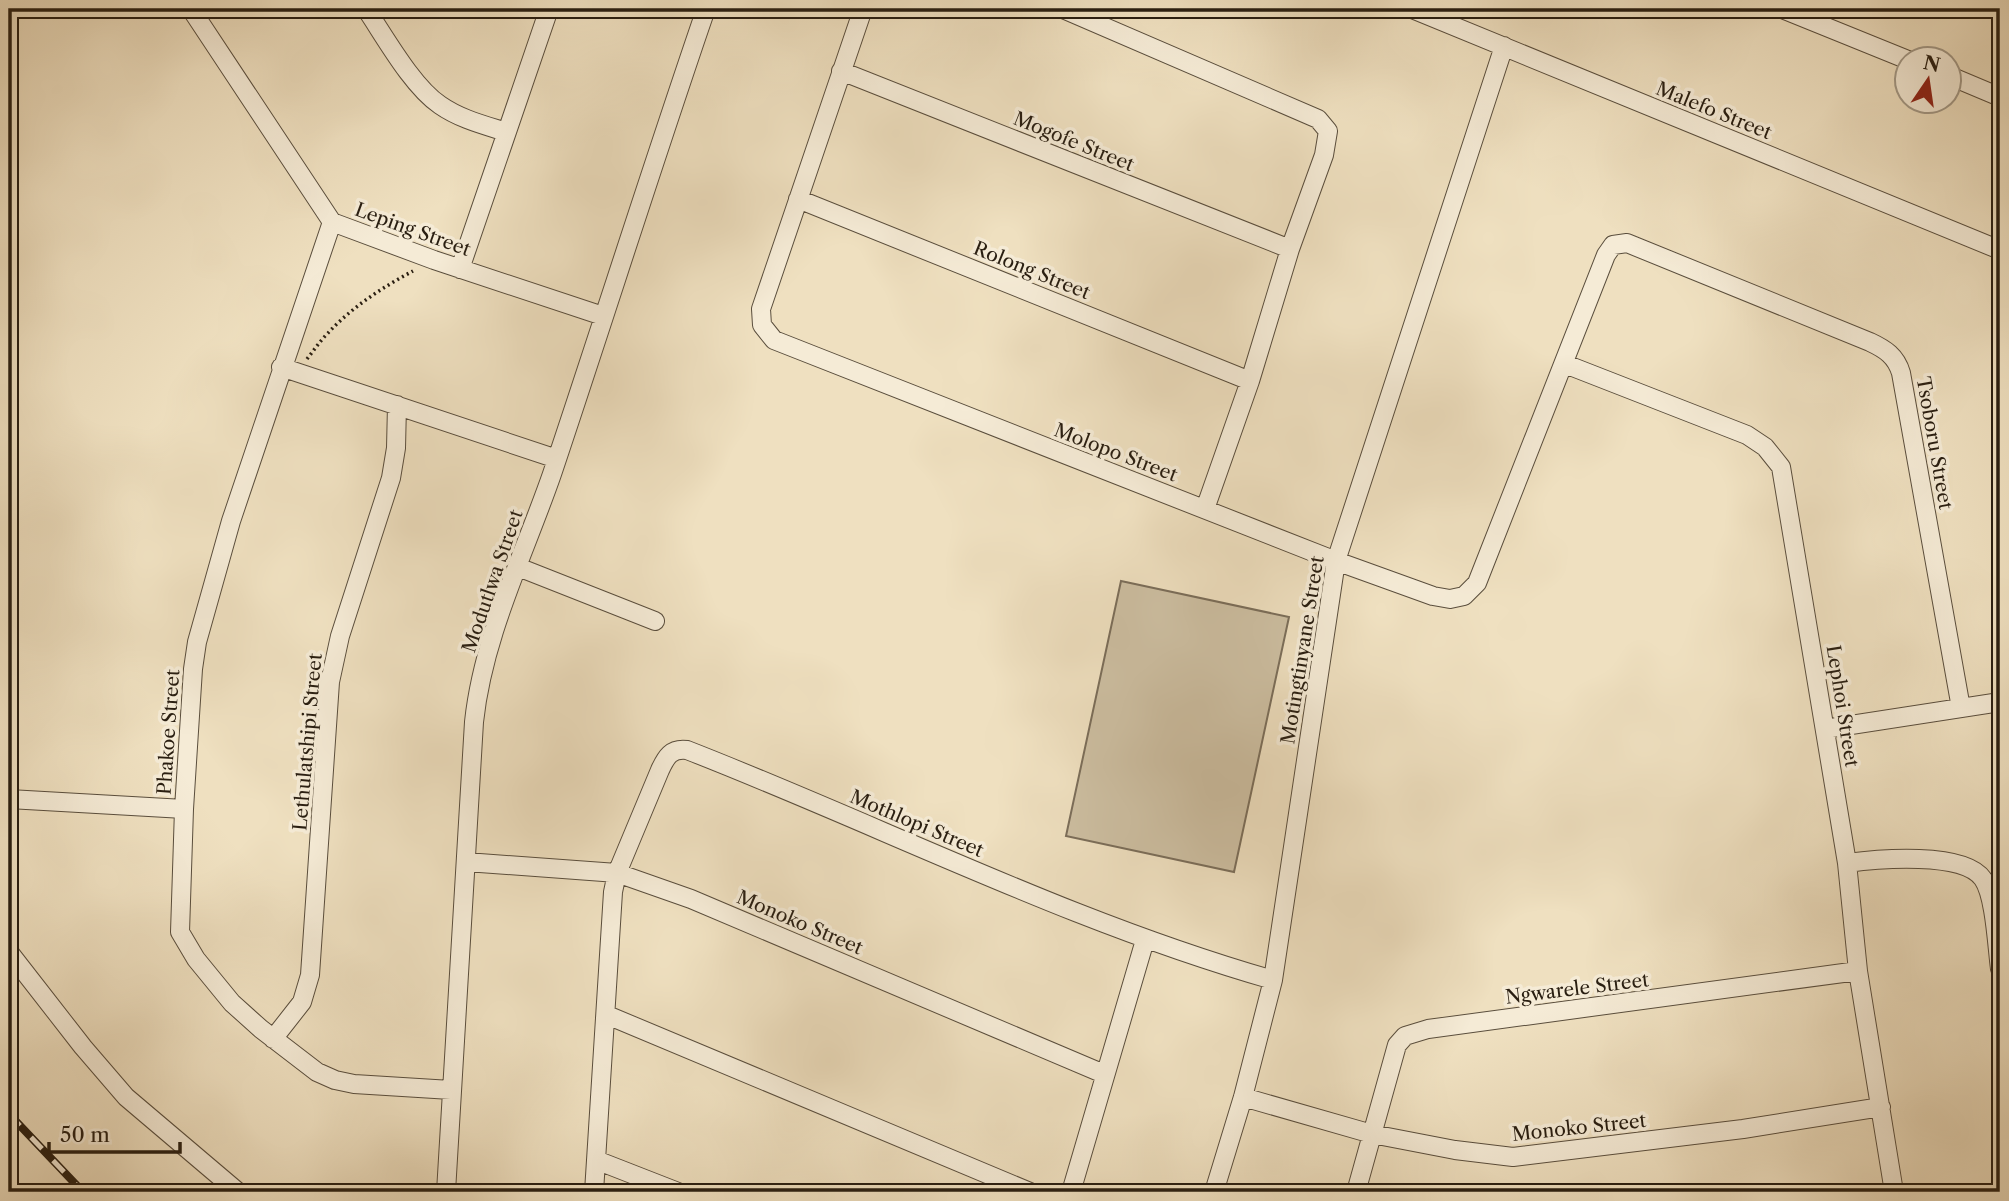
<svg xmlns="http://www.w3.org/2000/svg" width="2009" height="1201" font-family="'Libre Caslon Text',serif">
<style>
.green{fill:#cdbfa2;stroke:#7b6e5a;stroke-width:2}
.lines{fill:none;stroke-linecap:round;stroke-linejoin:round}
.minor-casing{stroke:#5a4e3d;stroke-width:20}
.path{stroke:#291e11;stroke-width:3.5;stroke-dasharray:2 3.5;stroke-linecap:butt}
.minor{stroke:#f5ebd6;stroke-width:18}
.rail-casing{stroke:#291e11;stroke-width:8}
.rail{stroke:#f5ebd6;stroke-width:5;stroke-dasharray:16;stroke-linecap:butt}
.labels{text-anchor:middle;stroke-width:7;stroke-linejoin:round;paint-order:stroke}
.street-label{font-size:19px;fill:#291e11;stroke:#f5ebd6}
</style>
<rect width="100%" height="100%" fill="#efe0c0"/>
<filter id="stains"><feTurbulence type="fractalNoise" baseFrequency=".00286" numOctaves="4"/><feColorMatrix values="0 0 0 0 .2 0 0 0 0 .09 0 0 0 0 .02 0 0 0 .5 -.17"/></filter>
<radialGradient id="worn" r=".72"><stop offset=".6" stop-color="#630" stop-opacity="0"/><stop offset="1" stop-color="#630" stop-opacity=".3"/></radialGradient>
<path class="green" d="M1121,581L1289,617L1234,872L1066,836Z"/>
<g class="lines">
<defs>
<path id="minor" d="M191,9L332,222L434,260L603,316
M366,9C385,37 412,86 440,105C460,119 484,125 506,132
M863,9L761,309L762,325L774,340L1336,561L1433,596L1450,599L1464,596L1477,583L1606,255L1613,245L1627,243L1870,342C1885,349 1896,356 1901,373L1961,708
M1063,9L1318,119L1328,131L1324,155L1290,249L1250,381L1205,509
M1412,9L2000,250
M1782,9L1908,60
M841,71L1290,249
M1950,76L2000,97
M798,199L1250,381
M332,222L231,521L197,642L193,669L184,809L180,932L196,959L232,1003L261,1029L317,1072L335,1080L354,1084L451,1090
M460,269L549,9
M1565,364L1747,435L1765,447L1781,467L1847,863L1858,971L1894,1192
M281,367L557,459
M518,567L655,621
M1825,729L2000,702
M9,799L184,809
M466,862L617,873L691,899L1104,1074
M1847,863C1877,859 1964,851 1983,879C1995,896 1997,947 2000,969
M9,952L83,1047L126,1097L238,1192
M607,1015L1030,1192
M273,1039L302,1002L310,975L330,682L340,636L391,478L396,448L397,405
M1243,1097L1372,1134L1455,1150L1513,1157L1743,1129L1881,1107
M596,1160L678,1192
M446,1192L474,722C483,636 524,555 552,474C604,319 653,163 706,9
M594,1192L613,892L617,873L660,770C666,757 671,748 687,750C882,826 1070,922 1273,980
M1071,1192L1145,940
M1214,1192L1243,1097L1273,980L1336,561L1504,46
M1356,1192L1397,1045L1405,1036L1428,1029L1858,971"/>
</defs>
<use href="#minor" class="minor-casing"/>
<path class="path" d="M307,359C314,350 320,341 328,333C352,307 383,287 413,271"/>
<use href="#minor" class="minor"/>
<defs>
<path id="rail" d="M9,1114L83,1192"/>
</defs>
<use href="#rail" class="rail-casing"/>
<use href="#rail" class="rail"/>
</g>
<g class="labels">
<g class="street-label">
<text transform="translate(1714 110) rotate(22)" y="7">Malefo Street</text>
<text transform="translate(1074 141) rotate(22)" y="7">Mogofe Street</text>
<text transform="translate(413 229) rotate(20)" y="7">Leping Street</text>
<text transform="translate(1032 270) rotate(22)" y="7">Rolong Street</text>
<text transform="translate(1935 443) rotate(80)" y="7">Tsoboru Street</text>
<text transform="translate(1116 452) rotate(21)" y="7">Molopo Street</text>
<text transform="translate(492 581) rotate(-71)" y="7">Modutlwa Street</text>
<text transform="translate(1302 650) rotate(-81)" y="7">Motingtinyane Street</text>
<text transform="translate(1843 706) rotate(81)" y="7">Lephoi Street</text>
<text transform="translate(168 732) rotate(-86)" y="7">Phakoe Street</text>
<text transform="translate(307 742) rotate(-85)" y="7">Lethulatshipi Street</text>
<text transform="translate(917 823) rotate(23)" y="7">Mothlopi Street</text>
<text transform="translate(800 922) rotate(23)" y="7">Monoko Street</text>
<text transform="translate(1577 988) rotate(-7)" y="7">Ngwarele Street</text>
<text transform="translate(1579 1127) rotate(-6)" y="7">Monoko Street</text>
</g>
</g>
<rect width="2009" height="1201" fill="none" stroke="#efe0c0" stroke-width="35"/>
<rect x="10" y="10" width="1988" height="1180" fill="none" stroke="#291e11" stroke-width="3.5"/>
<rect x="18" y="18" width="1974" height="1166" fill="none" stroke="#291e11" stroke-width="2"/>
<g transform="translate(1928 80) rotate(13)"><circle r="33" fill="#f5ebd6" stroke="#a39987" stroke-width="2"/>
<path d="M0-5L12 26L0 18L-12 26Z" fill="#8f2418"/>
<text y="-10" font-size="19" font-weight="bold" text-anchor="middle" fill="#291e11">N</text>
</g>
<path d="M49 1142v10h131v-10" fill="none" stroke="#291e11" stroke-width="3.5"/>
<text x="60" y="1142" font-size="21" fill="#291e11" stroke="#f5ebd6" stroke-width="5" paint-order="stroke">50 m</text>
<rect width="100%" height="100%" filter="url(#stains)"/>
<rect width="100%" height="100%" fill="url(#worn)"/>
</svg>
